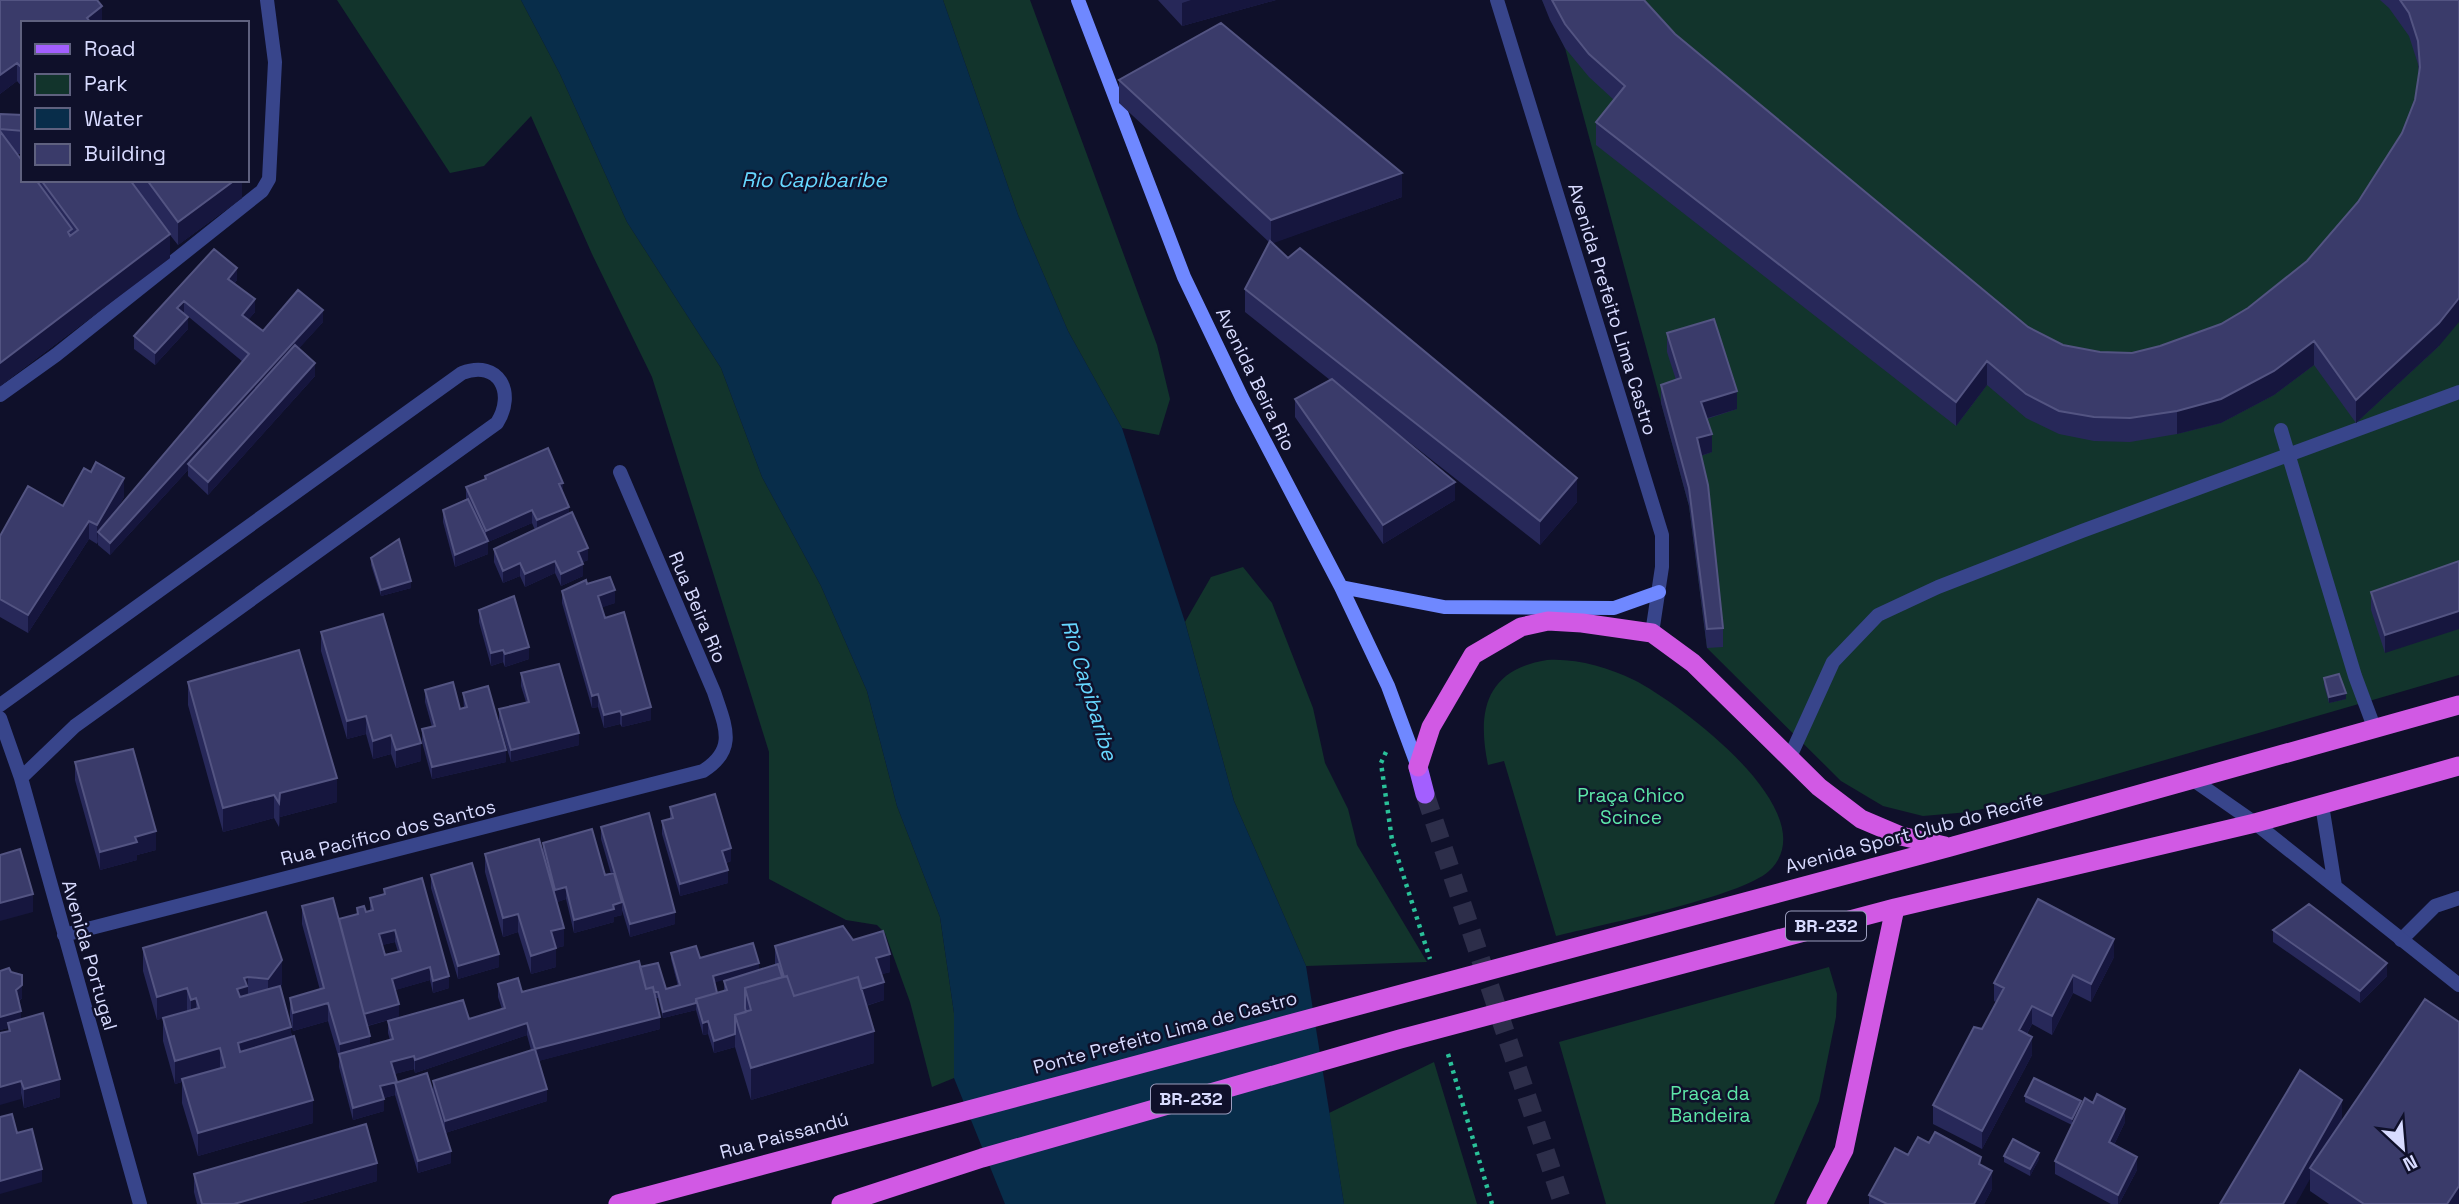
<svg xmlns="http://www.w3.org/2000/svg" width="2459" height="1204" font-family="'Space Grotesk',sans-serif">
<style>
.green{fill:#12342c}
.water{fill:#082d4a}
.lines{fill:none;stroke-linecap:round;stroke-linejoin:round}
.primary-tunnel{stroke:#2d2e4a;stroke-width:19;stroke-dasharray:19 10;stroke-linecap:butt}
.path{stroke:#2ac199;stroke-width:4.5;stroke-dasharray:3.5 5;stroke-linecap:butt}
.service{stroke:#38458b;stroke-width:14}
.minor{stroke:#38458b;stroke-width:14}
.tertiary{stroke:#38458b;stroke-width:14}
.secondary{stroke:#6f88ff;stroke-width:14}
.primary{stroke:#a35fff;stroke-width:19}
.trunk{stroke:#d159e4;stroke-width:19}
.wall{fill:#272859;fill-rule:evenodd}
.shaded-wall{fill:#16163e}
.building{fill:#3a3b6a;stroke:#535482;stroke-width:2;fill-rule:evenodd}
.labels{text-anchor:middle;stroke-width:5;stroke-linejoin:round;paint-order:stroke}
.shield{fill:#0f102a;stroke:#9c9ebf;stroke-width:2}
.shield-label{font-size:18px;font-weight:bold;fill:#d8dbff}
.street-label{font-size:19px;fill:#d8dbff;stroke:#0f102a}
.park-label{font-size:19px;fill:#5de6a8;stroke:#0f102a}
.water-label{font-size:21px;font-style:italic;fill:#66d7ff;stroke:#0f102a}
</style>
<rect width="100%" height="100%" fill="#0f102a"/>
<path class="green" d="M337,0H521L560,74L627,222L721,368L762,477L821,586L867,691L897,806L940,917L954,1013V1078L932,1087L910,1002L885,933L877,925L846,920L769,879V752L652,377L592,254L531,116L484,166L450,173Z
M943,0H1030L1157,345L1170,399L1159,435L1122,428L1068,331L1018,215Z
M1542,0H2459V675L2044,795L1969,812L1923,816L1883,806L1841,781L1707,648L1689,506L1565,48Z
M1243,567L1272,603L1313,708L1325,763L1348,809L1357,845L1427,962L1306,966L1234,801L1185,622L1211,577Z
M1547,660C1575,658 1608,667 1634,680C1678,702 1830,814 1769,871C1741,897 1600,925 1556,936L1504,761L1488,765C1477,712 1485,670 1547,660Z
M1829,967L1837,994L1836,1017L1819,1101L1774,1204H1606L1559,1042Z
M1434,1062L1477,1204H1344L1329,1113Z"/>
<path class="water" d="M521,0H943L1018,215L1068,331L1122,428L1185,622L1234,801L1306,966L1344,1204H1005L954,1078V1013L940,917L897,806L867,691L821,586L762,477L721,368L627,222L560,74Z"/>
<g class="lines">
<path class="primary-tunnel" d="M1425,794L1563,1204"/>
<path class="path" d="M1386,752L1381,763L1392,840L1430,959
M1448,1054L1492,1204"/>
<path class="service" d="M0,395L56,355L262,191L269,179L275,62L267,0
M2281,430L2355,676L2374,727
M1789,759L1833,662L1878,615L1938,587L2082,531L2459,392
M2401,940L2435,906L2459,898"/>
<path class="minor" d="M0,705L462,373C499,359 516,393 497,423L75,726L21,778
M0,718L21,778L140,1204
M64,935L703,771C738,749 725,726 714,692L620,472"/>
<path class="tertiary" d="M1497,0L1662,535V567L1652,633
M2192,779L2255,823L2459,985
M2322,805L2335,886"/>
<path class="secondary" d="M1078,0L1184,277L1242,398L1341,587L1388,686L1418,767
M1341,587L1444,607L1614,608L1659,592"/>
<path class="primary" d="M1418,767L1425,794"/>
<path class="trunk" d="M1418,767L1431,727L1473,655L1521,627L1548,621L1582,623L1652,633L1693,663L1819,787L1861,819L1901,836L1945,846
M618,1204L1950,847L2459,705
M841,1204L982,1158L1400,1039L1895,908L2255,823L2459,766
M1816,1204L1844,1150L1895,908"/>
</g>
<path class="wall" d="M0,0L102,23H23V88L17,81L0,94Z
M1158,0H1276L1182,26Z
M1542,0H1644L1675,34L2028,327L2063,345L2100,352L2132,353L2160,346L2221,324L2248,308L2307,261L2358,202L2402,133L2415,100L2419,75L2418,64L2409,36L2389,8L2380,0H2459L2439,346L2356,423L2314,365L2274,395L2221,423L2177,434L2130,442L2094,441L2059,434L2026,418L1987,385L1956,426L1596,145V122L1614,100L1589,77L1565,48L1550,20Z
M1119,80L1402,197L1272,243L1288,258L1577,502L1540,545L1377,417L1455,500L1383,544L1295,417V399L1330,380L1245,312V289L1269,242L1119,103Z
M0,114L23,115V154H16L23,180H242V198L178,245L170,235V258L0,386Z
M214,249L237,280L234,284L255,312L248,320L263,331L323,322L299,348L315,376L208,495L188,476V470L110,555L98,545V542L97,544L89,539L28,633L0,617V536L63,506L124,497L115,512L243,362L184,313L188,329L155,365L134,349V336Z
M1667,333L1737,409L1707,419L1712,452L1701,456L1723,628V647L1707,648L1689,506L1661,403V385L1676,380L1667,352Z
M485,476L563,494L569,514L588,560L583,562V576L561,586L555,573L525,587L520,576L503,583L494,562V549L535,530L532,523L488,542V554L455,567L443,522V510L466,499V487L485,479Z
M371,558L411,588L381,596L371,565Z
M2459,561L2385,653L2371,610V592Z
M587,584L615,603L602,607L605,618L651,720L622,727L620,724L604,728L598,707L592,708L562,603V591Z
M479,610L529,659L505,667L503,662L491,666L479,622Z
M321,632L421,761L396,768L391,754L373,759L366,734L347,739L321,651Z
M521,673L579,745L511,762L499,722V709L526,702L521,686Z
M2324,678L2346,699L2329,703L2324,685Z
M188,682L337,802L280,817L279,827L274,818L223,832L188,705Z
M425,690L460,709L464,708L463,693L506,762L432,779L422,742V729L432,727L425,702Z
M75,762L156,850L137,855V860L100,870L75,780Z
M670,807L731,861L726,863L728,883L680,896L662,834V821L670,819Z
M601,827L675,924L630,937L622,910V915L614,917V922L574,933L566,899L557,902L564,946L556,948V967L531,974L518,932L503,937L485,872V854L543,852V843L605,875L611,874L601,839Z
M431,875L499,967L458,979L431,888Z
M384,889L449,988L433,993L430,980L395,990L399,1017L368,1026L370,1045L390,1040L388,1033V1021L469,1019L502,1009L498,997V984L522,992L640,967L666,989L678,986L671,959V953L759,970L714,982L717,993L724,991V981L775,966V946L853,940L890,972L882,974L884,1000L866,1006L874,1063L751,1100L735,1047L714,1053L708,1034L703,1035L696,1010L663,1018L658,998H656L660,1029L538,1061L547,1101L445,1133L451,1163L418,1173L395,1095L384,1098V1111L353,1120L339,1067V1059L328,1021L293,1031L290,1016V998L320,990L302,924V906L339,919L357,914V908L366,912L370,911V898L384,894ZM395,942L398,952L385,955L382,945ZM527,1035L531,1050L433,1081V1092L397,1082L394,1074L414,1069L415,1073Z
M266,912L282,984L280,987L313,1123L198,1156L182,1103V1082L175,1084L163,1041V1018L157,1020L143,971V948Z
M2273,930L2387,976L2360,1003L2273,942Z
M2114,957L2091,1002L2073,993L2052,1035L2032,1024L2027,1034L2032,1055L1982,1149L1933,1124V1105L1982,1029L1996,1002L1994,1001V983Z
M0,971L22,998L19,1001L21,1019L60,1097L24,1108L8,1028L0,1030Z
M2025,1096L2081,1106L2125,1122L2114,1145L2137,1170L2119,1204H2111L2055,1174V1161L2072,1125L2025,1102Z
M2342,1121L2459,1204H2329L2310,1191V1179L2220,1204Z
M1929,1143L1981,1165L1992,1189L1984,1204H1869V1195Z
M2004,1156L2039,1159L2030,1176L2004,1162Z
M194,1174L377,1181L297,1204H197L194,1192Z"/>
<path class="shaded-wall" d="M1191,0H1276L1182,26V3Z
M102,6V23H87V18Z
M17,63V81L0,94V75Z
M1402,173V197L1271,244V220Z
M235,180H242V198L178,245V222Z
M170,234V258L0,386V363Z
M237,268V280L228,291V279Z
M2459,298V322L2439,346L2356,423V400Z
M255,299V312L242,327V315Z
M184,301V313L177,308Z
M323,310V322L191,467L188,464V470L110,555V543Z
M188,317V329L155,365V353Z
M2314,341V365L2274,395L2221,423L2177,434V411Z
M1987,361V385L1956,426V402Z
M315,363V376L208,495V482Z
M1737,391V409L1701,420V402Z
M1712,434V452L1697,457V438Z
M124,478V497L102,535L98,532L97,544V525Z
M1577,478V502L1540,545V521Z
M1455,482V500L1383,544V525Z
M563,483V495L559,484Z
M569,507V520L537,533V520Z
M532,510V523L488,542V554L455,567V555L486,542V531Z
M89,521V539L28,633V615Z
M588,548V560L578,564V552Z
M555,561V573L525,587V574Z
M520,563V576L503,583V571Z
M583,564V576L561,586V574Z
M411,581V588L381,596V590Z
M615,590V603L598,609V596Z
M2459,611V629L2385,653V635Z
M529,647V659L505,667V654Z
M503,650V662L491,666V653Z
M2346,693V699L2329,703V697Z
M598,694V707L592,708V696Z
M651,707V720L622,727V715Z
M620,711V724L604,728V715Z
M366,716V734L347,739V721Z
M579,733V745L511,762V750Z
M391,735V754L373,759V741Z
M421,743V761L396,768V750Z
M506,750V762L432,779V767Z
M337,778V802L280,817L279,827L280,793Z
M274,795V818L223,832V808Z
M156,831V850L137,855V860L100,870V852L135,837Z
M731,848V861L722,864V851Z
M728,870V883L680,896V884Z
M566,887V899L555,903V890Z
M33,894V912L0,921V903Z
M622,902V915L614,917V922L574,933V920Z
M675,912V924L630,937V924Z
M518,914V932L503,937V918Z
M564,928V946L556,948V967L531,974V956L551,931Z
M395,930V942L379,946V934Z
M2114,939V957L2091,1002V984Z
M499,954V967L458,979V966Z
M890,954V972L876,976V958Z
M282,960V984L268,1003V979Z
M759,963V970L713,983V976Z
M2387,963V976L2360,1003V991Z
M430,967V980L392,991V979Z
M2073,975V993L2052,1035V1016Z
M449,976V988L433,993V981Z
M248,977V1000L237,1012V989L244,978Z
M884,982V1000L794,1028V1010Z
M22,985V998L16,1003V990Z
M187,988V1012L157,1020V997Z
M196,998V1022L191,1023V1000Z
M328,1003V1021L293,1031V1013Z
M696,1003V1010L663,1018V1012Z
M399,1004V1017L363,1027V1014Z
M2032,1006V1024L2019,1048V1030Z
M21,1011V1024L8,1023V1028L0,1030V1017Z
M660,1017V1029L535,1062V1049Z
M708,1021V1034L703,1035V1023Z
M527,1023V1035L415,1073V1060Z
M291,1027V1051L238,1066V1043Z
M874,1031V1063L751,1100V1068Z
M735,1034V1047L714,1053V1041Z
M370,1036V1054L340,1058V1044Z
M2032,1037V1055L1982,1149V1131Z
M220,1048V1071L182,1079V1082L175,1084V1061Z
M414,1056V1069L391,1075V1062Z
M60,1079V1097L24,1108V1089Z
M21,1081V1099L0,1105V1087Z
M395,1083V1095L380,1099V1086Z
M547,1089V1101L445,1133V1121Z
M384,1099V1111L353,1120V1108Z
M313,1100V1123L198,1156V1133Z
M2342,1100V1123L2310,1168V1179L2296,1204H2283Z
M2081,1101V1108L2072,1125V1119Z
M2125,1109V1122L2109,1155V1142Z
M451,1151V1163L418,1173V1161Z
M2039,1153V1159L2030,1176V1169Z
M2137,1157V1170L2119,1204H2118V1195Z
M377,1163V1181L297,1204H234Z
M42,1169V1182L0,1194V1181Z
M1992,1171V1189L1984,1204H1974Z
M2459,1186V1204H2447Z"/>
<path class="building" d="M0,0H97L102,6L87,18L91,23H23V69L17,63L0,75Z
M1552,0H1644L1675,34L2028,327L2063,345L2100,352L2132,353L2160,346L2221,324L2248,308L2307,261L2358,202L2402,133L2415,100L2420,67L2418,41L2409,13L2400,0H2459V298L2439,323L2356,400L2314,341L2274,371L2221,399L2177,411L2130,418L2094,417L2059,411L2026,394L1987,361L1956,402L1596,122L1625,86L1589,54L1565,24Z
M1221,23L1402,173L1271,220L1119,80Z
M0,114L23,115V131L0,129Z
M0,131L23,162V180H36L72,229L68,232L70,236L78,230L41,180H130L170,234L0,363Z
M147,180H235L178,222Z
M1270,241L1288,258L1300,248L1577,478L1540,521L1245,289Z
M214,249L237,268L228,279L255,299L242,315L263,331L298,290L323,310L110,543L98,532L249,354L184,301L177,308L188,317L155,353L134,336Z
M1714,319L1737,391L1701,402L1712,434L1697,438L1708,485L1723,628L1707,629L1689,488L1661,385L1681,378L1667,333Z
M295,345L315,363L208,482L188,464Z
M1332,379L1455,482L1383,525L1295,399Z
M548,448L563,483L559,484L569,507L537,520L532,510L486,531L466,487L486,479L485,476Z
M96,462L124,478L97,525L89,521L28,615L0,599V536L28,486L63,506L84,468L91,472Z
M468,499L488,541L455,555L443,510Z
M572,512L588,548L578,552L583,564L561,574L555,561L525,574L520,563L503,571L494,549Z
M399,539L411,581L381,590L371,558Z
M2459,561V611L2385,635L2371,592Z
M610,577L615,590L598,596L605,618L624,612L651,707L622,715L620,711L604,715L598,694L592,696L562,591L586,580L587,584Z
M514,596L529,647L505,654L503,650L491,653L479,610Z
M383,614L421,743L396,750L391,735L373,741L366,716L347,721L321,632Z
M299,650L337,778L280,793L279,803L274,795L223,808L188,682Z
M559,664L579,733L511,750L499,709L529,702L521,673Z
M2339,674L2346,693L2329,697L2324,678Z
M453,682L460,709L467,707L463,693L488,686L506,750L432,767L422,729L435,726L425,690Z
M133,749L156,831L135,837L137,842L100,852L75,762Z
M715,794L731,848L722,851L728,870L680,884L662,821L673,818L670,807Z
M649,813L675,912L630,924L601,827Z
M592,829L605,875L614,873L622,902L613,905L614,909L574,920L566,887L555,890L543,843Z
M539,839L564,928L551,931L556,948L531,956L518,914L503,918L485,854Z
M20,849L33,894L0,903V855Z
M472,863L499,954L458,966L431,875Z
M422,878L449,976L433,981L430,967L392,979L399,1004L364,1014L339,919L358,914L357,908L364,906L366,912L373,910L370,898L385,894L384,889ZM395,930L401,951L385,955L379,934Z
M333,898L370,1036L340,1044L328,1003L293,1013L290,998L324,988L302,906Z
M2038,899L2114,939L2091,984L2073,975L2052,1016L2032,1006L2019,1030L2032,1037L1982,1131L1933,1105L1974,1027L1982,1029L2004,988L1994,983Z
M2309,904L2387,963L2360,991L2273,930Z
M266,912L282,960L268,979L248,977L244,978L247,986L237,989L240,997L280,986L291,1027L238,1043L240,1052L294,1036L313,1100L198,1133L182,1079L225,1067L220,1048L175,1061L163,1018L199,1008L196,998L191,1000L187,988L157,997L143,948Z
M843,926L853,940L883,931L890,954L876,958L884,982L861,989L858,977L794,996L787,976L784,977L775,946Z
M753,943L759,963L713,976L717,993L696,999V1003L663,1012L658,992H654L653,987L646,989L640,967L658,963L666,989L680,985L671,953L696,946L700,958Z
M639,961L646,989L653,987L660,1017L535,1049L527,1023L415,1060L414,1056L391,1062L397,1082L380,1086L384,1099L353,1108L339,1054L393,1039L388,1021L463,1000L469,1019L505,1008L498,984L518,978L522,992Z
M778,964L782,977L745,988V1008L746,1012L735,1015V1034L714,1041L708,1021L703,1023L696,999L727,990L724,981Z
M9,968L11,972L22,975V985L16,990L21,1011L0,1017V971Z
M787,976L794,996L858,977L874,1031L751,1068L735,1015L751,1010L745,988Z
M2425,999L2459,1022V1186L2447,1204H2364L2310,1168Z
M43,1013L60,1079L24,1089L21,1081L0,1087V1033L10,1031L8,1023Z
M535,1049L547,1089L445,1121L433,1081Z
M2300,1070L2342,1100L2283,1204H2220Z
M427,1073L451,1151L418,1161L395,1083Z
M2034,1078L2081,1101L2072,1119L2025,1096Z
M2097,1094L2125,1109L2109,1142L2137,1157L2118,1195L2055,1161L2085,1098L2093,1103Z
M12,1114L17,1133L32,1129L42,1169L0,1181V1117Z
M366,1124L377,1163L234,1204H202L194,1174Z
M1935,1132L1981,1157L1979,1164L1992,1171L1974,1204H1887L1869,1195L1895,1148L1908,1155L1918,1137L1929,1143Z
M2013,1139L2039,1153L2030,1169L2004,1156Z"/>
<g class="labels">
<g class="shield">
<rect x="1786" y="911.5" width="80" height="29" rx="5"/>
<rect x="1151" y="1084.5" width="80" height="29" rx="5"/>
</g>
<g class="shield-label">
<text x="1826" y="932">BR-232</text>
<text x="1191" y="1105">BR-232</text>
</g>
<g class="street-label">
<text transform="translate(1613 309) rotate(73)" y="7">Avenida Prefeito Lima Castro</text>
<text transform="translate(1256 379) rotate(64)" y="7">Avenida Beira Rio</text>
<text transform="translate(698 607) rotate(67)" y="7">Rua Beira Rio</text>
<text transform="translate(388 832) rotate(-14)" y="7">Rua Pacífico dos Santos</text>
<text transform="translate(1914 832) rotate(-15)" y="7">Avenida Sport Club do Recife</text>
<text transform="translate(90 955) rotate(74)" y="7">Avenida Portugal</text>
<text transform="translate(1165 1032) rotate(-15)" y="7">Ponte Prefeito Lima de Castro</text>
<text transform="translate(784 1135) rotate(-15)" y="7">Rua Paissandú</text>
</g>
<g class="park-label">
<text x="1631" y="802">Praça Chico<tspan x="1631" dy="22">Scince</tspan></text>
<text x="1710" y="1100">Praça da<tspan x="1710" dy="22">Bandeira</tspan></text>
</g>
<g class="water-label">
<text x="814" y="187">Rio Capibaribe</text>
<text transform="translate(1089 690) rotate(73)" y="7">Rio Capibaribe</text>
</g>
</g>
<rect x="21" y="21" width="228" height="161" fill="#0f102a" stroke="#5f617f" stroke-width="2"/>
<rect x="35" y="44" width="35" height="10" fill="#a35fff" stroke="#5f617f" stroke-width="2"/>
<text x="84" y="56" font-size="21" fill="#d8dbff">Road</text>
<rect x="35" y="74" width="35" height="21" fill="#12342c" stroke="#5f617f" stroke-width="2"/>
<text x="84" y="91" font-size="21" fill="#d8dbff">Park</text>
<rect x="35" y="108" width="35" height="21" fill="#082d4a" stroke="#5f617f" stroke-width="2"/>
<text x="84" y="126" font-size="21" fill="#d8dbff">Water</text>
<rect x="35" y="144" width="35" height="21" fill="#3a3b6a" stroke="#5f617f" stroke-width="2"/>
<text x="84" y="161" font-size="21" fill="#d8dbff">Building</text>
<g transform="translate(2403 1148) rotate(154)" stroke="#0f102a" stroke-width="5" paint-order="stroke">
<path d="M0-5L12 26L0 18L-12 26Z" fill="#d8dbff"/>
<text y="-10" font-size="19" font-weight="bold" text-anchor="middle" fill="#d8dbff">N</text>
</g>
</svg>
